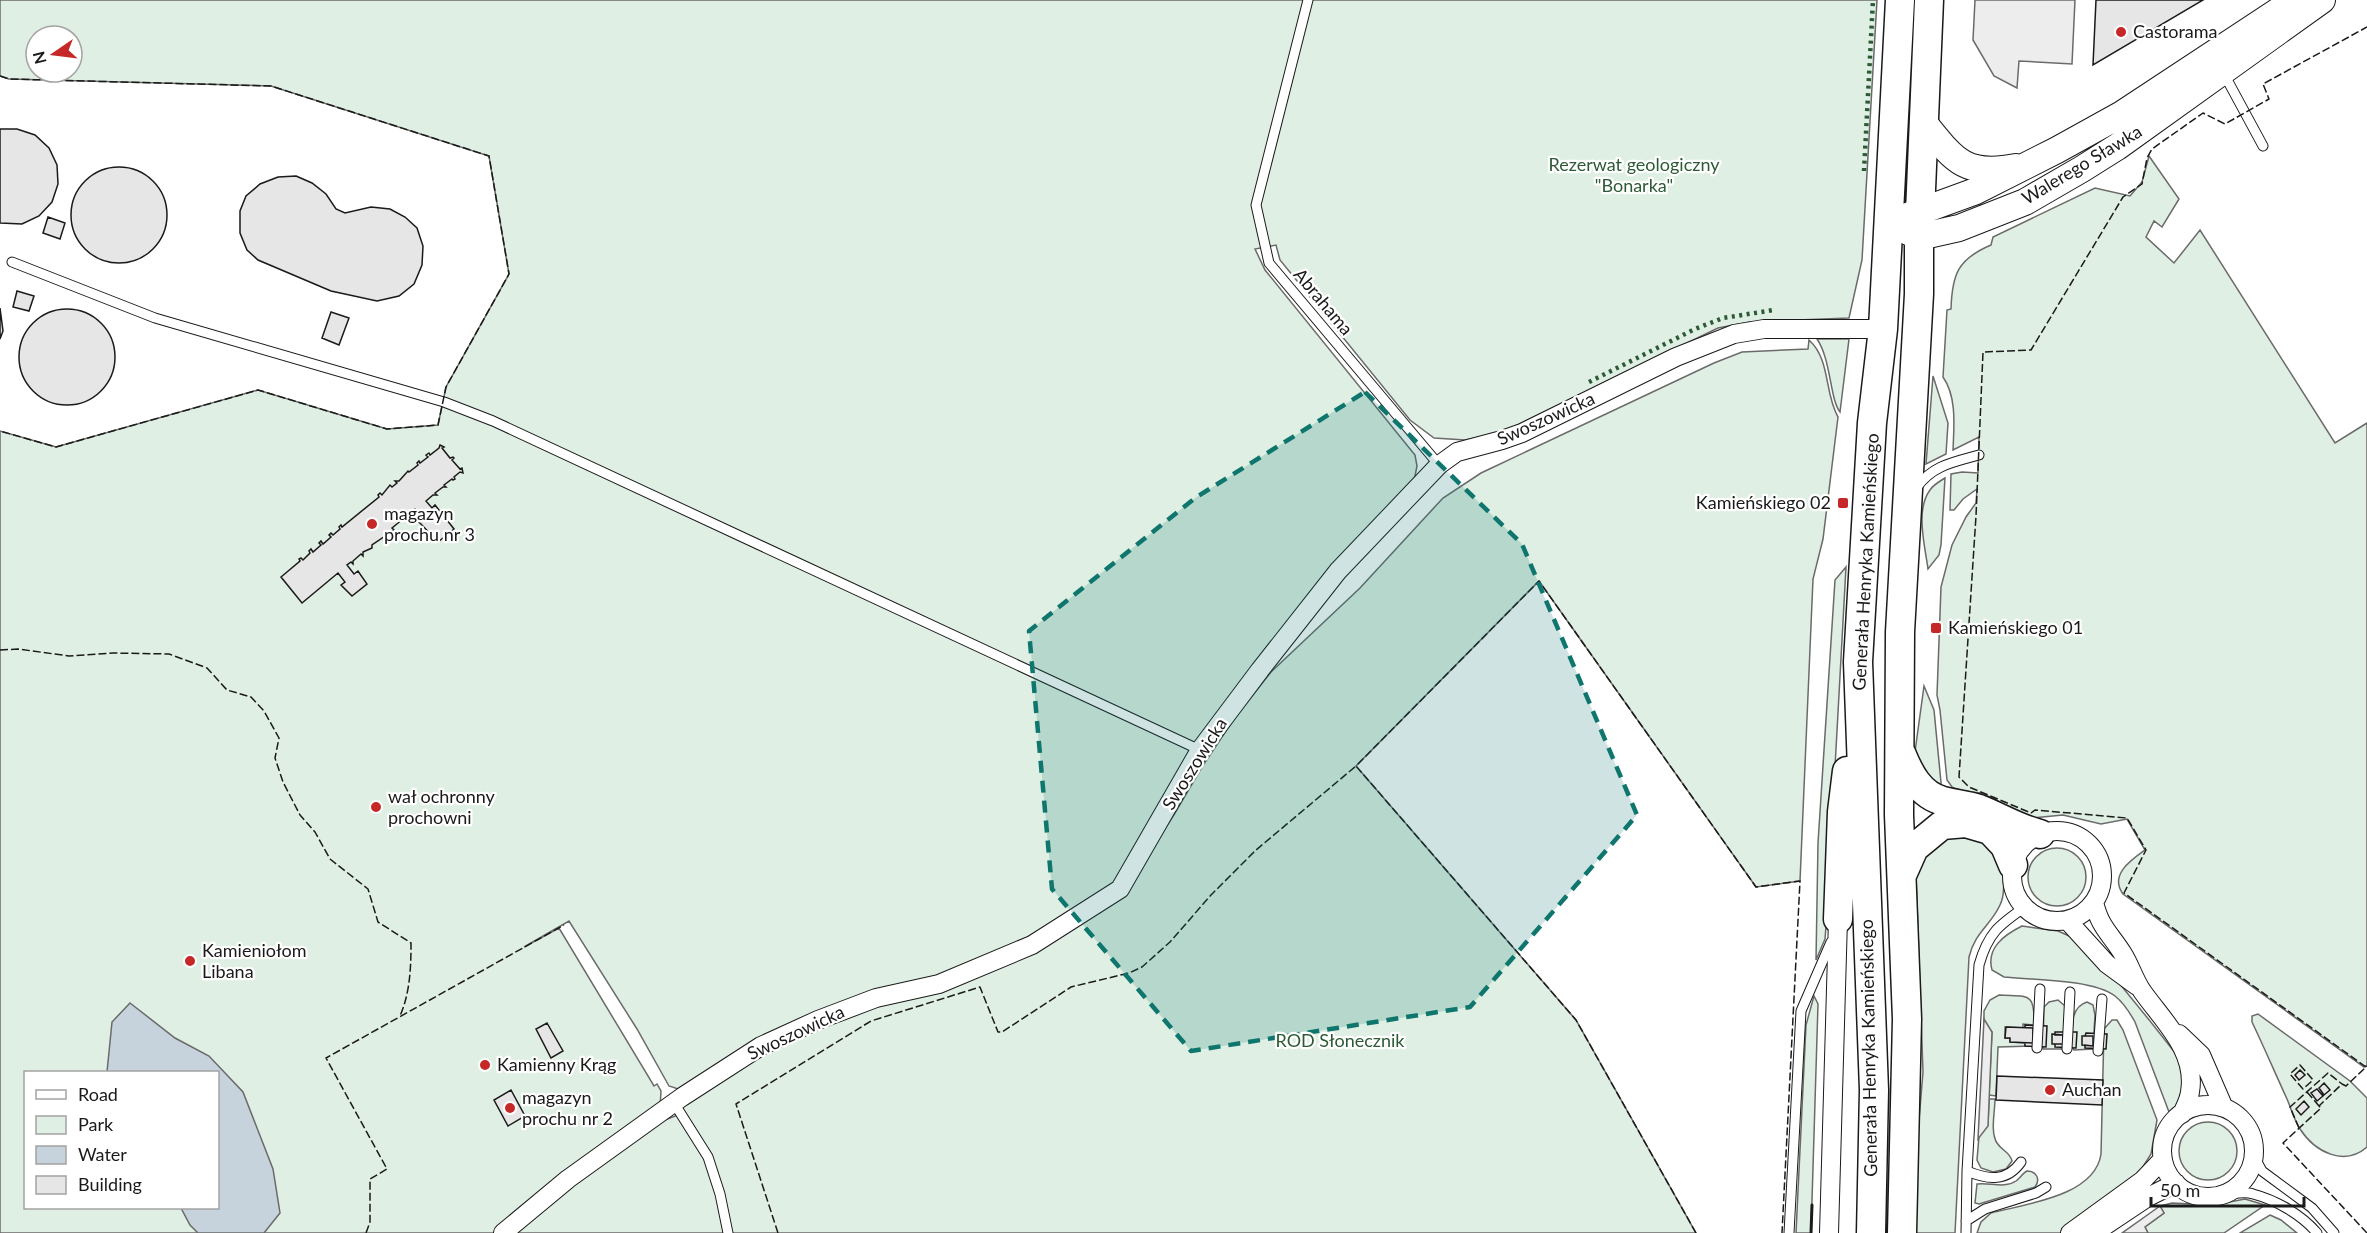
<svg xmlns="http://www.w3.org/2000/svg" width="2367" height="1233" font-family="Lato,sans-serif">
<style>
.green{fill:#e0efe3;stroke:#6a6a6a;stroke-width:1.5;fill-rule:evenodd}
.parking{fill:#ededed;stroke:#6a6a6a;stroke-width:1.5}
.water{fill:#c6d2dc;stroke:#6a6a6a;stroke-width:1.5}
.building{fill:#e6e6e6;stroke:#1a1a1a;stroke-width:1.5}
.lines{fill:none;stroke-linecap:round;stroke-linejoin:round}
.lane-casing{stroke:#1a1a1a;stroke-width:11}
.street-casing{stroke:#1a1a1a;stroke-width:20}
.secondary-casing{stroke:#1a1a1a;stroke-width:28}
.primary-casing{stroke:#1a1a1a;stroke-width:31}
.lane{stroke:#fff;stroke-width:9}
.street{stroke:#fff;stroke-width:18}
.secondary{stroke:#fff;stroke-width:26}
.primary{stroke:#fff;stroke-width:28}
.hedge{stroke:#2b5a34;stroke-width:4.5;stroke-dasharray:3 4.5;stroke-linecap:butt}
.fence{stroke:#1a1a1a;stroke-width:1.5;stroke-dasharray:8 3;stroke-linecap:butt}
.wall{stroke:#1a1a1a;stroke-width:3}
.marked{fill:#0f766e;fill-opacity:0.2;stroke:#0f766e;stroke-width:4.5;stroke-dasharray:12 8;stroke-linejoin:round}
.poi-dot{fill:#c62828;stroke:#fff;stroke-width:2}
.labels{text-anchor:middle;stroke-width:4.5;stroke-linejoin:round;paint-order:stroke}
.poi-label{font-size:18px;fill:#1a1a1a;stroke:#fff;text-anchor:start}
.park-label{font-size:18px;fill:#2b5a34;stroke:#fff}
.street-label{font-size:18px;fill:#1a1a1a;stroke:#fff}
</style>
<rect width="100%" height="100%" fill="#fff"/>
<path class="green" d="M0,0H1877L1862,260L1849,318L1750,322L1718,328L1501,433L1465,440L1434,438L1410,420L1280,260L1276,245L1255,249L1265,270L1415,455L1417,466L1414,481L1321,582L1136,854L1108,889L1063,921L943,976L876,992L681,1090L669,1086L637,1029L569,921L524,947L559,928L654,1086L657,1084L661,1091L660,1108L496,1233H0V431L56,447L258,390L387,429L438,425L446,387L509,274L489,156L271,86L9,79L0,76ZM36,36H72V72H36ZM26,1072H218V1208H26Z
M2149,156L2179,199L2162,227L2154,221L2146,237L2174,263L2200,230L2335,443L2367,423V1065L2364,1067L2123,894C2109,875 2131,860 2145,850L2127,819L2101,824L2063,815L2032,818L2013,811L1995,799L1980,793L1957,790L1952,787L1947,780L1940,710L1937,695L1941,587L1952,545L1966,517L1976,503L1977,489L1963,499L1954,510H1950L1951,474L1962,472L1978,473L1979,437L1953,450C1954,426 1957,397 1943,377L1947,310L1951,309C1952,274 1958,259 1991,245L1993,237L2095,188L2130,196L2142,182Z
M1817,339H1849L1840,412C1830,400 1831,359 1817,339Z
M1809,340C1831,360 1824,393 1838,417L1823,539L1813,579L1800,881L1756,887L1539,581L1356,766L1576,1020L1696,1233H511L652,1125L678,1115L682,1103L750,1060L819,1026L941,986L1124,892L1175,813L1202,767L1234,719L1271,672L1360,588L1443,498L1481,473L1714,363L1742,352L1808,349Z
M1933,376L1948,423L1946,454L1926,464Z
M1945,478L1941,545L1939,555L1928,569C1925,546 1915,510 1930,490C1933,485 1940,481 1945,478Z
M1846,567L1827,913L1825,939L1816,960L1818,843L1835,580Z
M1924,686L1934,710L1942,793L1914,759Z
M1970,830L2002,863C2003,876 2006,893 2000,905C1991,925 1975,932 1969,957L1955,1233H1912L1914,1180L1923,1072L1916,875L1928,845Z
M2028 877a29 29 0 1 1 58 0a29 29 0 1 1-58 0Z
M2022,926L2058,931L2076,939L2119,983L2150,1021L2180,1059L2186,1084L2177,1105L2169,1112L2135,1022C2130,1013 2124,1003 2115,996C2092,979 2033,980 2004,977L1992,970C1986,948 2004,935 2022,926Z
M1999,995C2028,997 2035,991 2034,1025L2023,1024V1028L2005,1027V1038H2010V1042L2025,1043V1046H2033L1998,1047L1996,1096L1989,1095L1992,1032L1984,1022V1011L1990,1000Z
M1814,996L1818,1004L1811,1233H1796L1806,1025Z
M2058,1000L2065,1006L2064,1047L2062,1049H2043L2044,1007L2049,1002Z
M2087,1002L2093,1005L2095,1015L2093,1049L2074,1050L2072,1047C2073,1031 2068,1008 2087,1002Z
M2258,1014L2350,1081L2367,1098V1147C2344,1167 2315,1152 2300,1129C2294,1120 2291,1108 2287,1099C2275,1073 2264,1047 2252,1022V1016Z
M2112,1020H2117L2123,1030L2157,1120L2151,1154L2139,1173L2061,1233H1977L1981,1222L1991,1213C2026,1204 2095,1196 2101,1154L2104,1029Z
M1989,1099H1995C1995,1112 1990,1132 1997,1143C2002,1151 2010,1152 2012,1161L2006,1169L1993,1172L1981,1168L1977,1160L1979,1136L1988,1125Z
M2179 1151a29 29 0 1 1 58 0a29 29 0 1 1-58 0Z
M2027,1171C2036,1171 2041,1179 2035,1187L1979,1204L1975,1203L1977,1184C1990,1182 2004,1189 2016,1181C2020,1178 2023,1173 2027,1171Z
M2245,1199L2265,1205L2224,1233H2148L2145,1227L2164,1213L2160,1206L2172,1203L2214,1205Z
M2270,1215L2281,1220L2297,1233H2240Z"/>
<path class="parking" d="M1975,0H2075L2072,64L2019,61L2017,88L1994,76L1973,40Z
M1984,1019L1992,1032L1988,1126L1978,1139Z
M2160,1206L2164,1213L2145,1227L2148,1233H2122Z"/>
<path class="water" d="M130,1003L175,1038L209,1056L243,1092L273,1169L280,1213L264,1233H198L190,1225L181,1208H218V1072H107L112,1022Z"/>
<path class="building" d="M2096,0H2203L2093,65Z
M0,129H17L35,135L49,148L57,165L58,184L52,202L39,216L22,224L0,223Z
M71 215a48 48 0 1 1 96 0a48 48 0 1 1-96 0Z
M296,176L312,183L326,194L336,209L345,213L371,207L390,209L405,217L417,228L423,246L422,265L414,284L399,296L377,301L331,291L258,260L247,250L240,233V211L246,196L260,184L278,177Z
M48,217L65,223L60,239L43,233Z
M17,291L34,296L29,311L13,307Z
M0,308L3,331L0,339Z
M19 357a48 48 0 1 1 96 0a48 48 0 1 1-96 0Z
M331,312L349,318L339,345L322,338Z
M440,445L444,447L442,448L450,458L453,457L454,458L452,460L460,469L462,468L463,473L460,472L454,477L455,479L453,480L452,479L444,485L446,487H443L435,493L437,495H433L426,501L432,508L435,505L454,529L438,542L419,522L418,520L422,517L415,509L392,528L394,530L372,545V548L363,552V556L361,554L353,561V564L351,562L347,565L354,574L358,571L367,584L352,596L341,585L345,582L338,573L302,603L281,577L300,561L299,559L301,558L303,560L310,553L309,551L311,549L313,552L321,545L319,543L321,541L323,544L331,537L329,535L331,533L333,535L340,529L339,527L341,525L342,527L379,497L378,495L380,493L382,495L390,485L392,487L397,483L395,481H399L408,471L409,472L418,465L417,463L419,461L420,463L428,457L426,455L429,453L430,455L439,448Z
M547,1023L563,1051L551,1058L536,1029Z
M2025,1025L2047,1026L2046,1047L2025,1046V1043H2033V1028H2025Z
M2006,1027L2033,1028V1043L2010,1042V1038H2005Z
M2055,1032H2077L2076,1048L2055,1047V1044H2063V1035H2055Z
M2086,1033L2107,1034L2106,1049L2085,1048V1045L2093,1046V1036H2085Z
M2052,1034L2063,1035V1044H2052Z
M2082,1036H2093V1046L2082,1045Z
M2300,1070L2305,1075L2299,1080L2295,1075Z
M1997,1076L2103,1080L2102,1105L1996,1100Z
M2324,1083L2330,1090L2324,1095L2319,1088Z
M2317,1089L2323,1096L2317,1101L2311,1093Z
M511,1090L525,1116L508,1126L494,1100Z
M2304,1101L2309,1107L2301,1115L2296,1109Z"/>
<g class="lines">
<defs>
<path id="lane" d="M1308,0L1256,205L1269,263L1439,465
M2224,74L2263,146
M12,262L155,318L444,402L493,421L1200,750
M1917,487C1933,465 1954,462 1979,455
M2037,1048L2040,989
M2067,1049L2070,992
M2098,1051L2102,999
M674,1103L708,1157L720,1194L728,1233
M2254,1156L2262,1171L2312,1208L2334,1233
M1967,1171C1988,1180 2007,1182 2021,1162
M2225,1194C2234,1194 2245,1191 2253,1194C2276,1200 2302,1215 2317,1233
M1966,1221L1985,1209L2036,1193L2046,1187
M1789,1233L1801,1011L1831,942
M1966,1233L1967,1171L1979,965C1988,933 1999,925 2025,907"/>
<path id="street" d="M2012 876a45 45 0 1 1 90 0a45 45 0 1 1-90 0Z
M2094,902C2100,928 2110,933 2123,954C2130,965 2134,979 2142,991C2163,1021 2197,1051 2190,1092C2189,1100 2185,1107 2182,1114
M2067,920L2107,964L2137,986
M2179,1034L2201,1055L2224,1108
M2162 1151a46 46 0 1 1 92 0a46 46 0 1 1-92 0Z
M503,1233L568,1179L682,1097L761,1046L818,1020L876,998L939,984L1032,945L1120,889L1200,750L1260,670L1338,571L1439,465L1457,452L1502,440L1522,433L1676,357L1734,334L1764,329H1883
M1829,1233L1838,919
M2070,1233L2143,1180L2163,1159
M2094,1233L2148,1197L2176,1183"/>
<path id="secondary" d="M1925,124C1954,160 1965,177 2016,167
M1902,218L1976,191L2057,150L2122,114L2295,0
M1888,222L1919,237L1959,228L2025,202L2082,169L2117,147L2322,0"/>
<path id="primary" d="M1901,753C1909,773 1920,795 1943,801C1955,804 1968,805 1979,809C2002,818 2016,828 2040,834
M1902,875L1914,848L1942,825L1966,823L1990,830L2005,846L2013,865
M1838,919L1842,812L1847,771
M1871,1233L1874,1090L1858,662L1872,423L1883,329L1900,0
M1902,1233L1907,1019L1899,815L1900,632L1919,294V237L1929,0"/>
</defs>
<use href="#lane" class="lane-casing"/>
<use href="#street" class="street-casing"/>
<use href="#secondary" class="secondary-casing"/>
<use href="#primary" class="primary-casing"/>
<use href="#lane" class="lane"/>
<use href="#street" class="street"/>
<use href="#secondary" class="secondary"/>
<use href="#primary" class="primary"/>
<path class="hedge" d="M1864,171L1873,0
M1589,382L1695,329L1723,318L1774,310"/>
<path class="fence" d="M0,76L9,79L271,86L489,156L509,274L446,387L438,425L387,429L258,390L56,447L0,431
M0,650L18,649L69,656L113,653L169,654L207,668L227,690L251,697L264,711L279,738L275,758L283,782L300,815L315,832L330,859L368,889L378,922L411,943C411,968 410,993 400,1016
M2300,1065L2313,1080L2303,1089L2290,1074Z
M2366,1067L2124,893L2146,850L2127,818L2035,810L2031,813L1969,787L1959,777L1976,516L1983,352L2031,350L2123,197L2142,184L2147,158L2152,149L2203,113L2225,124L2269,99L2263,84L2367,27
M2307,1092L2319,1106
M2299,1128L2290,1107L2328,1073L2342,1084
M366,1233L370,1222V1179L387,1169L326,1058L564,925
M778,1233L736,1104L871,1021L980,987L998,1032H1002L1071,987L1129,973L1142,967L1170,942L1211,895L1256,850L1356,766L1357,767
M1696,1233L1576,1020L1356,766L1539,581L1756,887L1800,881L1782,1233
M2367,1233L2283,1143L2321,1108L2319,1106L2342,1084L2346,1086L2367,1066"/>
<path class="wall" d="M1811,1233L1812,1205"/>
</g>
<path class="marked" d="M1365,392L1522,544L1637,815L1470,1007L1191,1051L1052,889L1029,631L1195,498Z"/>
<g class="poi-dot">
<circle cx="2121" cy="32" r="6"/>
<rect x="1837" y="497" width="12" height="12" rx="3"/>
<circle cx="372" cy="524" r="6"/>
<rect x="1930" y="622" width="12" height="12" rx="3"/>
<circle cx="376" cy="807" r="6"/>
<circle cx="190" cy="961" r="6"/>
<circle cx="485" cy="1065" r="6"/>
<circle cx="2050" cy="1090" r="6"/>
<circle cx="510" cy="1108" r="6"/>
</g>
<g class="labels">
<g class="poi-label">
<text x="2133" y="38">Castorama</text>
<text x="1831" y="509" text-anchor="end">Kamieńskiego 02</text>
<text x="384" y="520">magazyn<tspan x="384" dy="21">prochu nr 3</tspan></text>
<text x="1948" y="634">Kamieńskiego 01</text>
<text x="388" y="803">wał ochronny<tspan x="388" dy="21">prochowni</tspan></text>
<text x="202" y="957">Kamieniołom<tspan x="202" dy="21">Libana</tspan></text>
<text x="497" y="1071">Kamienny Krąg</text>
<text x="2062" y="1096">Auchan</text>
<text x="522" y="1104">magazyn<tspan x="522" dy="21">prochu nr 2</tspan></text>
</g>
<g class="park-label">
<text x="1634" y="171">Rezerwat geologiczny<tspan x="1634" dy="21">"Bonarka"</tspan></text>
<text x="1340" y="1047">ROD Słonecznik</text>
</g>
<g class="street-label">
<text transform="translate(2082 165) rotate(-31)" y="6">Walerego Sławka</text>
<text transform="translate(1323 302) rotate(50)" y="6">Abrahama</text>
<text transform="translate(1546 419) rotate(-24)" y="6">Swoszowicka</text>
<text transform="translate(1866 562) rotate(-87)" y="6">Generała Henryka Kamieńskiego</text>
<text transform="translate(1195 764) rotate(-58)" y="6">Swoszowicka</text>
<text transform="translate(796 1033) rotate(-25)" y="6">Swoszowicka</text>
<text transform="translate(1869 1048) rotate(-91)" y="6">Generała Henryka Kamieńskiego</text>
</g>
</g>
<rect x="24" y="1071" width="195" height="138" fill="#ffffff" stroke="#a3a3a3" stroke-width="1.5"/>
<rect x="36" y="1090" width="30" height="9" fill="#ffffff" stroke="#a3a3a3" stroke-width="1.5"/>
<text x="78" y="1101" font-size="18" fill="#1a1a1a">Road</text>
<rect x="36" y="1116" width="30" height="18" fill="#e0efe3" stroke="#a3a3a3" stroke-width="1.5"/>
<text x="78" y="1131" font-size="18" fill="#1a1a1a">Park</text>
<rect x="36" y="1146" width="30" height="18" fill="#c6d2dc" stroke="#a3a3a3" stroke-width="1.5"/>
<text x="78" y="1161" font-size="18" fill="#1a1a1a">Water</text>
<rect x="36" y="1176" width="30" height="18" fill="#e6e6e6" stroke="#a3a3a3" stroke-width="1.5"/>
<text x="78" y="1191" font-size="18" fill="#1a1a1a">Building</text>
<g transform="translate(54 54) rotate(256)"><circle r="28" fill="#ffffff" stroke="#a3a3a3" stroke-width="1.5"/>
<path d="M0-4.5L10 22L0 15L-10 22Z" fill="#c62828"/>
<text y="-9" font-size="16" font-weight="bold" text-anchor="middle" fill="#1a1a1a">N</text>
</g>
<path d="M2151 1197v9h153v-9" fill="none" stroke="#1a1a1a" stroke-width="3"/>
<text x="2160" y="1197" font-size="18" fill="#1a1a1a" stroke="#ffffff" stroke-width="4.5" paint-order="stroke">50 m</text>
</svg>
